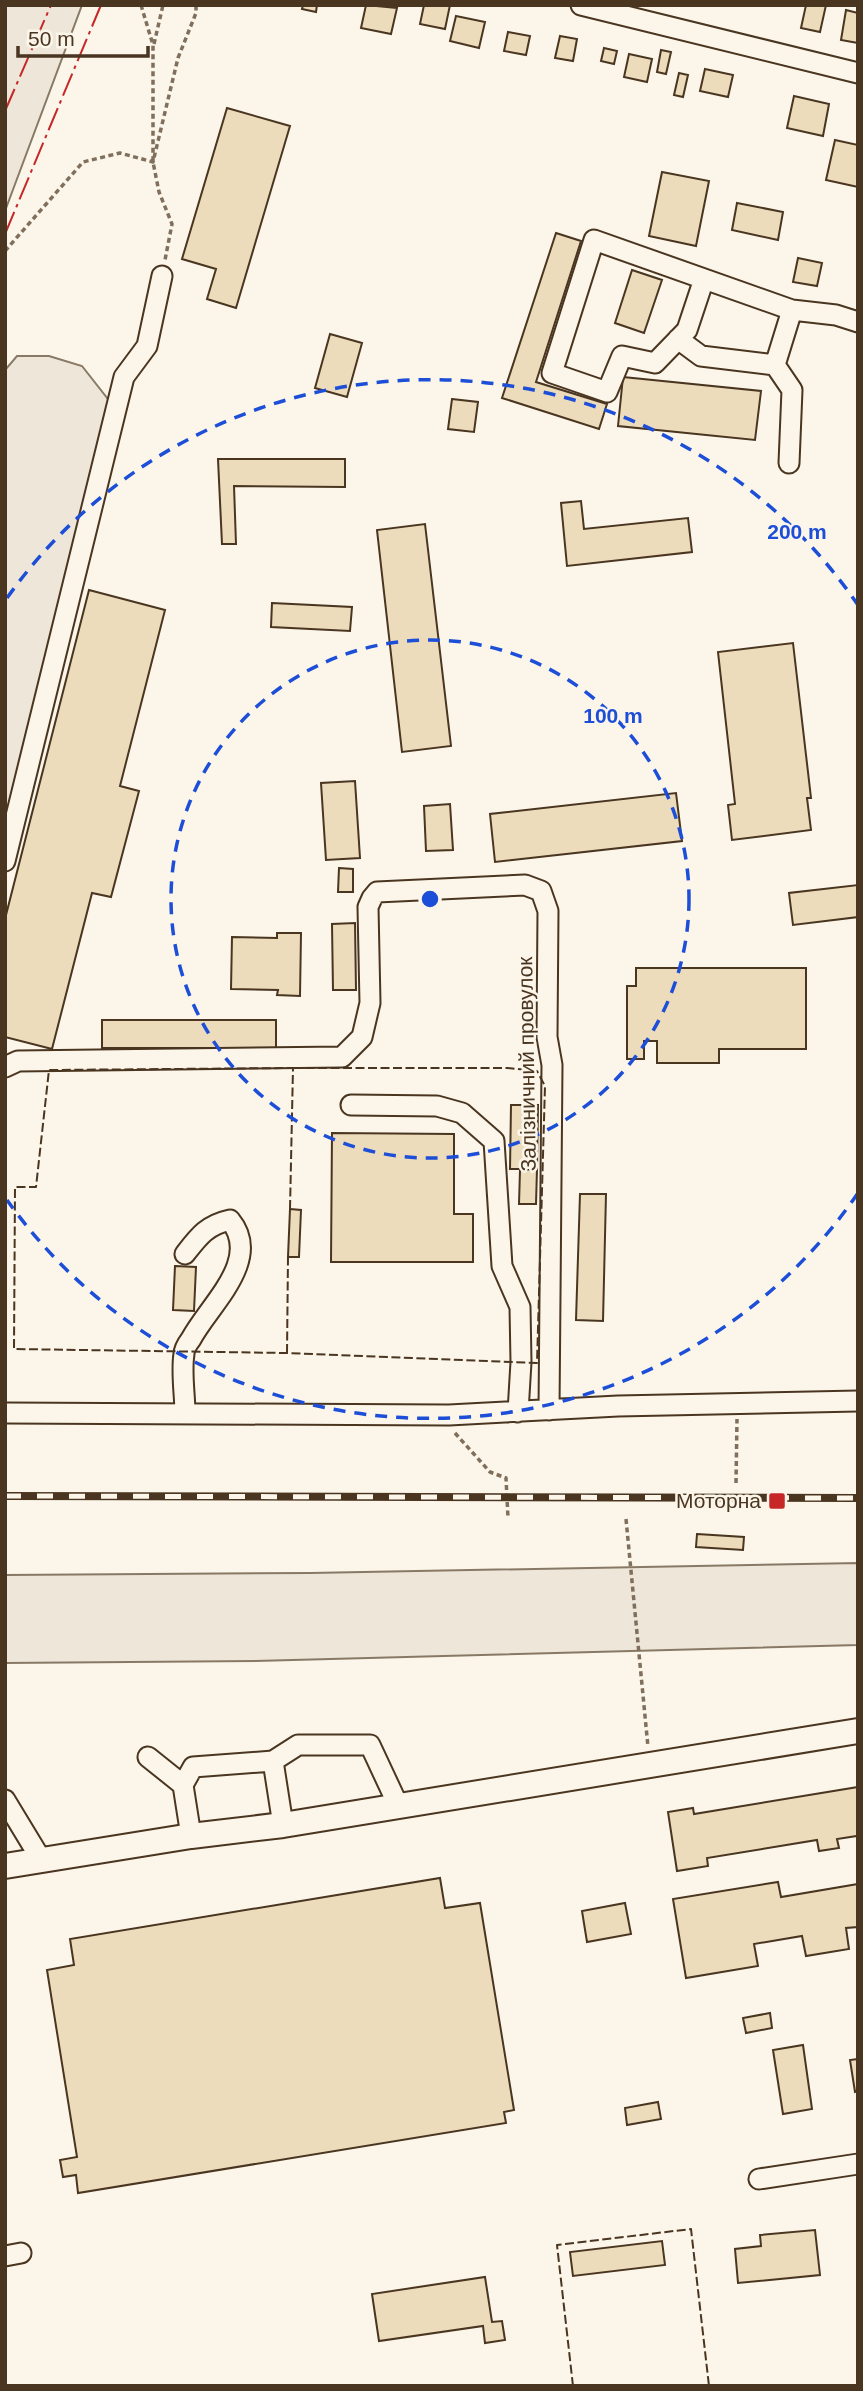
<svg xmlns="http://www.w3.org/2000/svg" width="863" height="2391" font-family="Arial,sans-serif">
<style>
.green{fill:#ede6d9;stroke:#887966;stroke-width:2}
.building{fill:#ecdcbc;stroke:#4a3520;stroke-width:2}
.lines{fill:none;stroke-linecap:round;stroke-linejoin:round}
.minor-casing{stroke:#4a3520;stroke-width:23}
.major-casing{stroke:#4a3520;stroke-width:28}
.path{stroke:#7f6f5c;stroke-width:3.5;stroke-dasharray:5 3.5;stroke-linecap:butt}
.minor{stroke:#fbf6e9;stroke-width:19}
.major{stroke:#fbf6e9;stroke-width:24}
.rail-casing{stroke:#4a3520;stroke-width:8}
.rail{stroke:#fbf6e9;stroke-width:5;stroke-dasharray:16;stroke-linecap:butt}
.fence{stroke:#4a3520;stroke-width:2;stroke-dasharray:9 3.5;stroke-linecap:butt}
.power{stroke:#c62828;stroke-width:2;stroke-dasharray:24 5 3.5 5;stroke-linecap:butt}
.ring{fill:none;stroke:#1d4ed8;stroke-width:3.5;stroke-dasharray:12 9}
.poi-dot{fill:#c62828;stroke:#fbf6e9;stroke-width:2.5}
.labels{text-anchor:middle;stroke-width:5;stroke-linejoin:round;paint-order:stroke}
.street-label{font-size:21px;fill:#4a3520;stroke:#fbf6e9}
.poi-label{font-size:21px;fill:#4a3520;stroke:#fbf6e9;text-anchor:end}
.centre{fill:#1d4ed8;stroke:#fbf6e9;stroke-width:3.5}
.ring-label{font-size:21px;text-anchor:middle;font-weight:bold;fill:#1d4ed8;stroke:#fbf6e9;stroke-width:5;stroke-linejoin:round;paint-order:stroke}
</style>
<rect width="100%" height="100%" fill="#fbf6e9"/>
<path class="green" d="M5,5H82L5,211Z
M17,356H49L82,366L111,403L5,838V370Z
M858,1563V1645L255,1661L5,1663V1575L310,1573Z"/>
<path class="building" d="M303,5H317L316,12L302,9Z
M366,5L397,8L391,34L361,28Z
M424,5H450L445,29L420,24Z
M806,5H826L820,32L801,28Z
M846,10L858,13V43L841,40Z
M456,16L485,22L479,48L450,41Z
M508,32L530,36L526,55L504,51Z
M560,36L577,39L573,61L555,58Z
M604,48L617,51L614,64L601,61Z
M661,50L671,52L666,74L657,72Z
M629,54L652,59L647,82L624,77Z
M705,69L733,75L728,97L700,91Z
M679,73L688,75L683,97L674,95Z
M794,96L829,104L823,136L787,128Z
M227,108L290,126L236,308L207,299L216,269L182,259Z
M835,140L858,145V187L826,180Z
M662,172L709,181L696,246L649,236Z
M737,203L783,212L778,240L732,230Z
M556,233L581,241L536,382L607,404L599,429L502,398Z
M798,258L822,263L817,286L793,282Z
M632,270L662,280L644,333L615,323Z
M330,334L362,343L347,397L315,388Z
M623,377L761,391L755,440L618,426Z
M452,399L478,402L474,432L448,429Z
M218,459H345V487L234,486L236,544H222Z
M581,501L584,529L688,518L692,552L567,566L561,503Z
M425,524L451,746L402,752L377,530Z
M89,590L165,610L120,786L139,791L111,897L92,893L52,1049L5,1037V919Z
M272,603L352,607L350,631L271,627Z
M793,643L811,798H807L811,830L732,840L728,805L735,804L718,652Z
M355,781L360,858L326,860L321,783Z
M676,793L682,841L495,862L490,814Z
M450,804L453,850L426,851L424,806Z
M339,868L353,869V892H338Z
M858,885V917L793,925L789,893Z
M355,923L356,990H333L332,924Z
M277,933H301L300,996L277,995L278,990L231,989L232,937L277,938Z
M636,968H806V1049H719V1063H657V1041H644V1059H627V986H636Z
M102,1020H276V1048H102Z
M511,1105H538L537,1169H510Z
M332,1133L454,1134V1214H473V1262H331Z
M537,1169L536,1204H519L520,1170Z
M580,1194H606L603,1321L576,1320Z
M290,1209L301,1210L299,1257H288Z
M175,1266L196,1267L194,1311L173,1310Z
M697,1534L744,1537L743,1550L696,1547Z
M858,1787V1843L857,1836L837,1839L839,1848L819,1851L817,1840L707,1858L708,1866L677,1871L668,1812L693,1808L694,1814Z
M440,1878L445,1908L480,1903L514,2110L504,2112L506,2123L78,2193L76,2175L63,2177L60,2160L77,2157L47,1970L74,1965L70,1939Z
M778,1882L781,1897L858,1884V1927L846,1928L849,1949L806,1956L802,1936L754,1944L758,1966L686,1978L673,1899Z
M625,1903L631,1934L587,1942L582,1911Z
M770,2013L772,2028L746,2033L743,2018Z
M803,2045L812,2109L783,2114L773,2050Z
M858,2059V2091L855,2092L850,2060Z
M658,2102L661,2119L627,2125L625,2108Z
M815,2230L820,2275L738,2283L735,2249L761,2246L760,2235Z
M662,2241L665,2265L573,2276L570,2252Z
M485,2277L492,2322L502,2321L505,2340L485,2343L483,2326L379,2341L372,2294Z"/>
<g class="lines">
<defs>
<path id="minor" d="M581,5L858,73
M704,279L687,330L655,363L622,356L607,392L552,373L594,240L792,310L836,315L858,322
M678,339L701,356L775,365L792,390L789,463
M775,365L792,310
M5,861L124,377L147,346L162,276
M5,1067L18,1061L342,1057L362,1037L370,1003L368,907L372,898L377,892L525,885L541,891L548,911L547,1037L552,1065L549,1410
M351,1105L437,1106L462,1113L494,1141L502,1266L520,1307L521,1362L518,1412
M185,1254C199,1236 207,1225 230,1220C263,1260 209,1305 191,1339C188,1343 184,1349 184,1354C181,1372 185,1395 185,1414
M5,1413L449,1415L618,1406L858,1401
M148,1757L183,1785
M5,1800L42,1861
M283,1825L273,1761L298,1745H370L398,1805
M191,1836L183,1785L193,1767L273,1761
M759,2179L858,2164
M5,2256L21,2253"/>
<path id="major" d="M5,1866L191,1836L283,1825L858,1731"/>
</defs>
<use href="#minor" class="minor-casing"/>
<use href="#major" class="major-casing"/>
<path class="path" d="M141,5L153,45V162L159,192L172,224L165,260
M154,44L163,5
M5,251L83,162L120,153L153,162L178,58L196,13V5
M455,1433L490,1472L506,1478L508,1518
M736,1483L737,1419
M626,1519L648,1747"/>
<use href="#minor" class="minor"/>
<use href="#major" class="major"/>
<defs>
<path id="rail" d="M5,1496L858,1498"/>
</defs>
<use href="#rail" class="rail-casing"/>
<use href="#rail" class="rail"/>
<path class="fence" d="M293,1068H507L537,1071L545,1086L537,1363L287,1353L14,1349L15,1187H36L49,1070Z
M290,1209L293,1068
M287,1353L288,1257
M573,2386L557,2245L691,2229L709,2386"/>
<path class="power" d="M5,111L51,5
M5,234L101,5"/>
</g>
<g class="ring">
<circle cx="430" cy="899" r="259"/>
<path d="M858 1193A519 519 0 0 1 7 1200M7 598A519 519 0 0 1 858 605"/>
</g>
<rect class="poi-dot" x="768" y="1492" width="18" height="18" rx="3.5"/>
<g class="labels">
<g class="street-label">
<text transform="translate(527 1064) rotate(-91)" y="7">Залізничний провулок</text>
</g>
<g class="poi-label">
<text x="761" y="1508">Моторна</text>
</g>
</g>
<circle cx="430" cy="899" r="10" class="centre"/>
<g class="ring-label">
<text x="797" y="539">200 m</text>
<text x="613" y="723">100 m</text>
</g>
<rect width="863" height="2391" fill="none" stroke="#4a3520" stroke-width="14"/>
<path d="M18 46v10h130v-10" fill="none" stroke="#4a3520" stroke-width="3.5"/>
<text x="28" y="46" font-size="21" fill="#4a3520" stroke="#fbf6e9" stroke-width="5" paint-order="stroke">50 m</text>
</svg>
